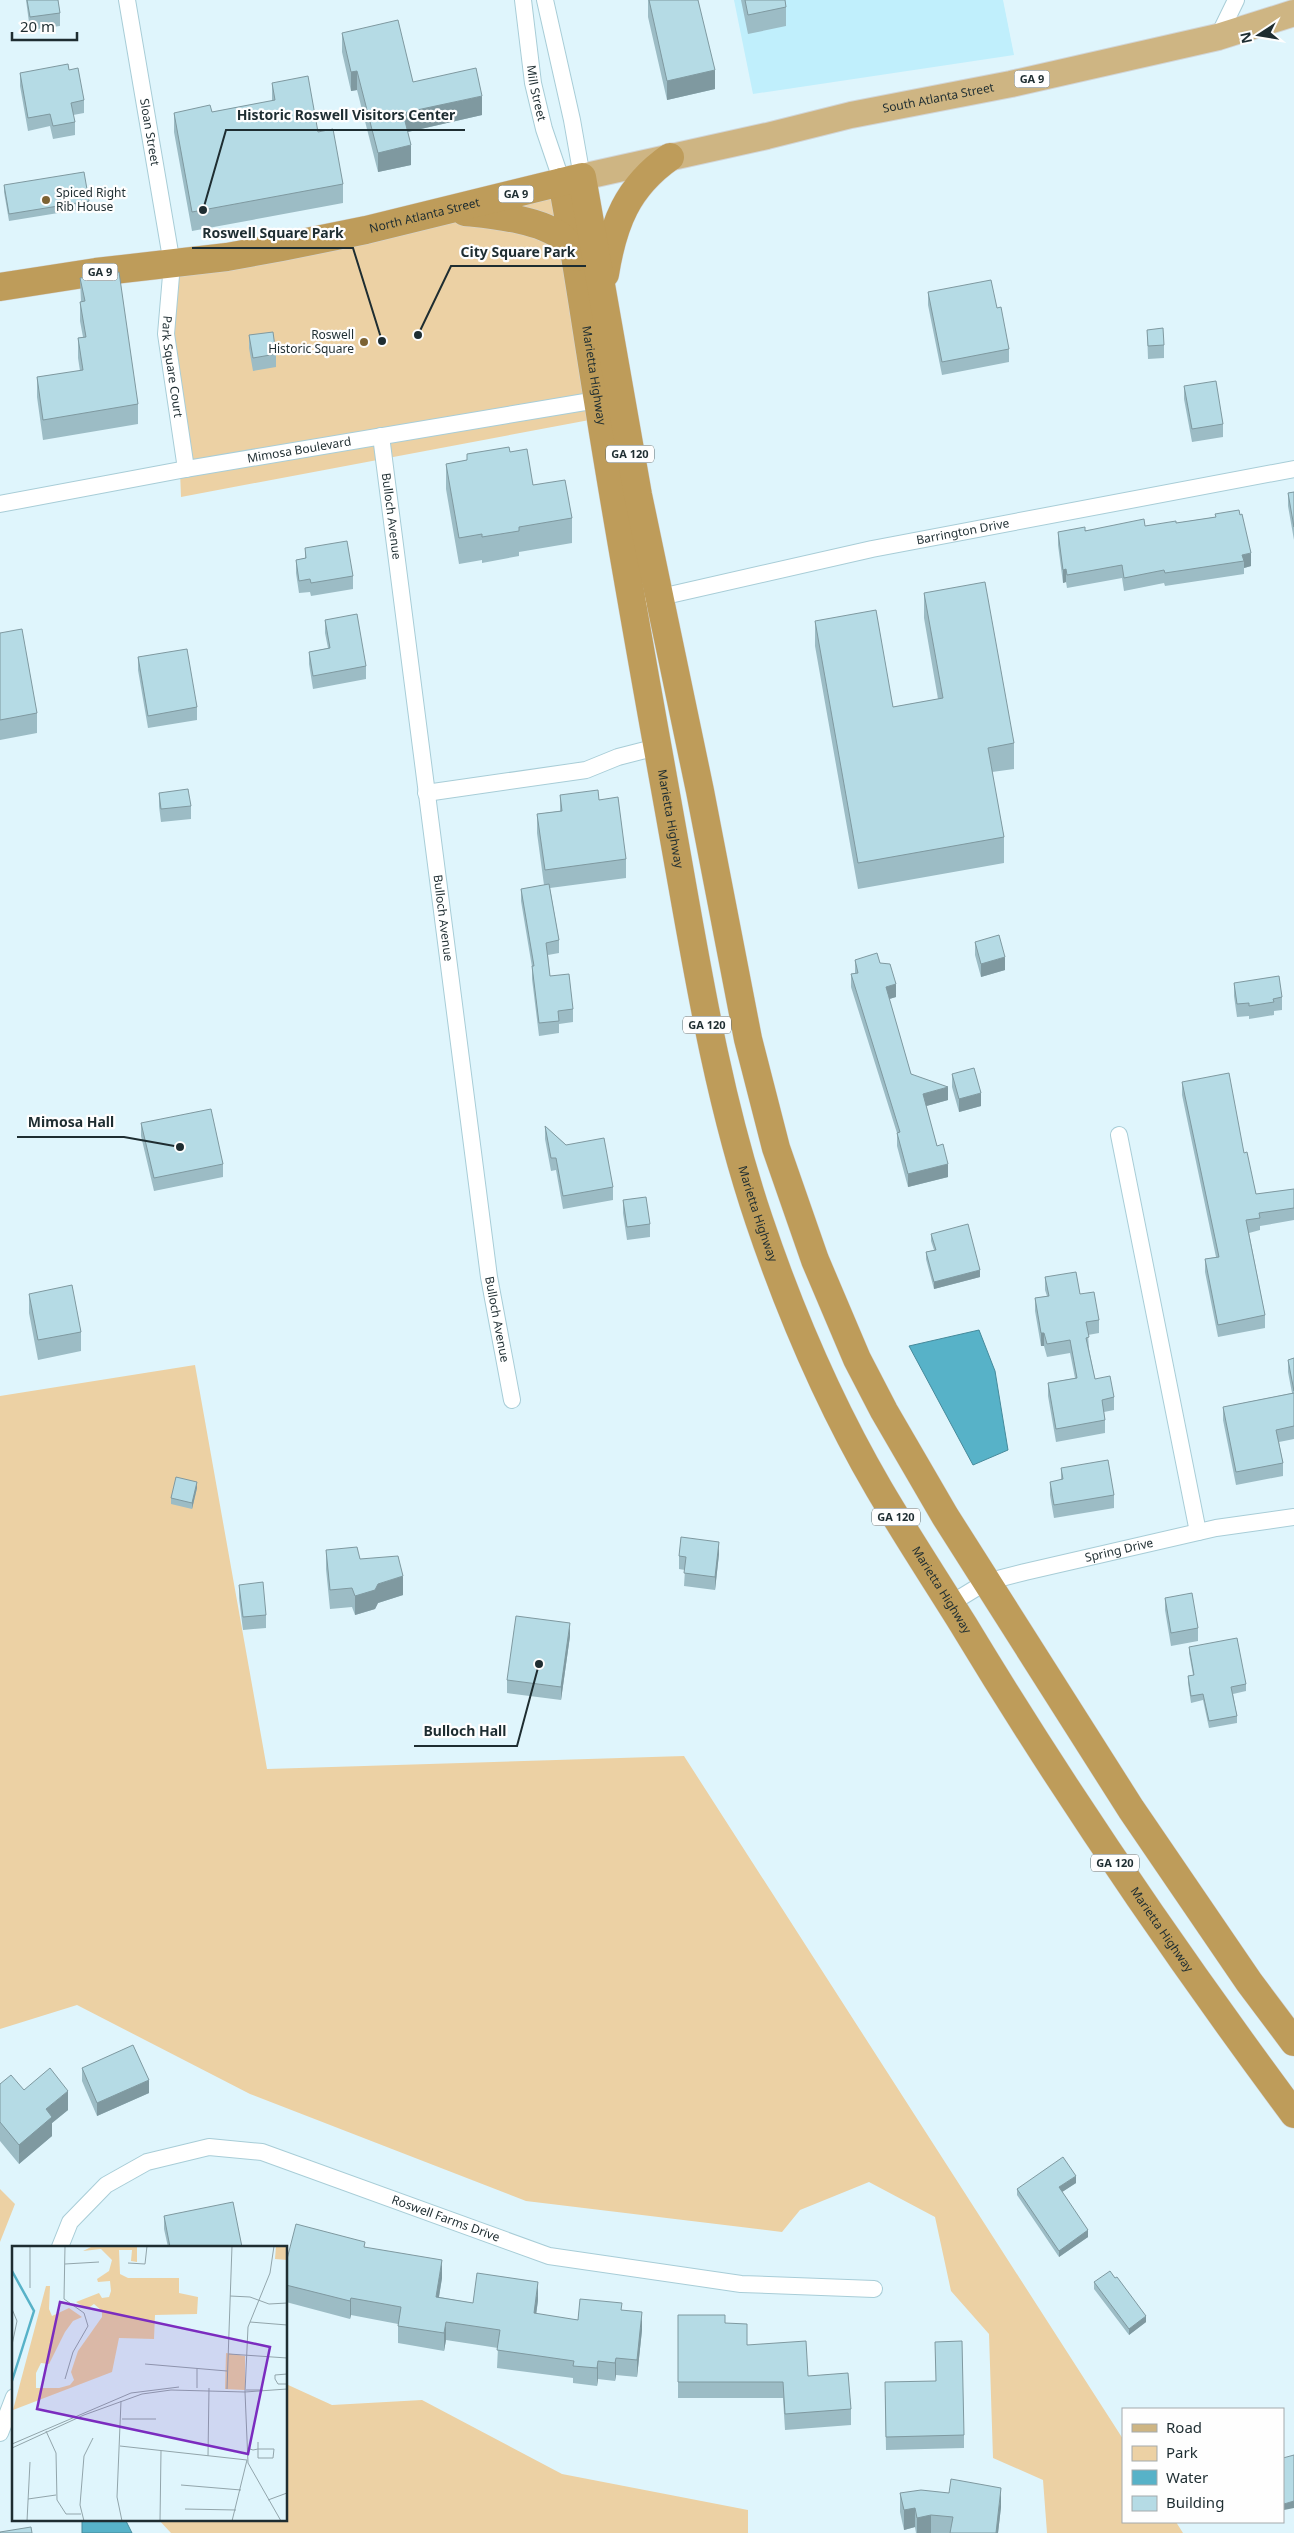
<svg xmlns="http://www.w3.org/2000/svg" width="1294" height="2533" font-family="'Noto Sans',sans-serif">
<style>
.built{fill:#c0effc}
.green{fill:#ecd1a4}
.water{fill:#57b2c8;stroke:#468a9b}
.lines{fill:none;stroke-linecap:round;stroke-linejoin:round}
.minor-casing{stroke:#a8cdd7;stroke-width:18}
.primary-casing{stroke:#d2d5d6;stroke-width:28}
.trunk-casing{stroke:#d2d5d6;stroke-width:29}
.minor{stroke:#fff;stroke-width:16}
.primary{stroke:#ceb583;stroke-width:26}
.trunk{stroke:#be9c5a;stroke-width:28}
.wall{fill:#9cbcc5}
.shaded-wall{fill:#7f99a0}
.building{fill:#b5dbe5;stroke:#7f99a0}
.poi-dot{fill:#7d6334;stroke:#fefefe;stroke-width:2}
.labels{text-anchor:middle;stroke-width:4.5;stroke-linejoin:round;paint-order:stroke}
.shield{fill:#fefefe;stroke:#616c6e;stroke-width:1}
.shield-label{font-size:11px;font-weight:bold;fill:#1e2d31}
.street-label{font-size:12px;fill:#1e2d31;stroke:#fefefe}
.poi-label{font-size:12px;fill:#1e2d31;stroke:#fefefe;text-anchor:start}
.inset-river{fill:none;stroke:#57b2c8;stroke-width:2.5}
.inset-road{fill:none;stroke:#92a5ab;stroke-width:1}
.view{fill:#7b2cbf;fill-opacity:0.15;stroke:#7b2cbf;stroke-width:2.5}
.inset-edge{fill:none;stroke:#1e2d31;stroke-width:2.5}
.leader{fill:none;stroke:#1e2d31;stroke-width:2}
.callout-dot{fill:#1e2d31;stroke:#fefefe;stroke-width:2}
.callout-label{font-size:14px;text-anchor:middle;font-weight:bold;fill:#1e2d31;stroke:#fefefe;stroke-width:4.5;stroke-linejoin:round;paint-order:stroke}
</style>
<rect width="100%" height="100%" fill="#dff5fc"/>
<path class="built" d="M734,0H1003L1014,55L753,94Z"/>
<path class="green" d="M562,182L600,418L181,497L172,264Z
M195,1365L267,1769L684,1756L1123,2439V2522H1176L1183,2533H1047L1043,2480L993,2458L989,2334L951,2291L935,2217L869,2182L800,2210L782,2232L526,2201L250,2094L77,2005L0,2029V1396Z
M0,2189L15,2204L0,2242Z
M286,2384L332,2405L422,2400L562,2474L748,2510V2533H171L158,2519H286Z"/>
<path class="water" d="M979,1330L995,1371L1008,1450L973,1465L909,1346Z
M82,2519H125L132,2533H82Z"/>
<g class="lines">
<defs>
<g id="minor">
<path id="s1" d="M127,0L172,264L166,334L186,469"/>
<path id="s2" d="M523,0L533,83L544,129L562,182"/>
<path d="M545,0L572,120L582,177"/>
<path d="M1218,37L1236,0"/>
<path id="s3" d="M381,436L489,1277L512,1400"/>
<path id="s4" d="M0,504L186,469L597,400"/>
<path id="s5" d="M652,599L872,549L1294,469"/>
<path d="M426,793L586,770L618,757L657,747"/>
<path d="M1119,1135L1198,1532"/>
<path id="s6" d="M950,1604L986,1582L1025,1572L1216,1528L1294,1517"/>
<path id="s7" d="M60,2247L70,2222L106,2185L147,2162L209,2147L262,2152L549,2256L741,2284L874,2289"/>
<path d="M0,2433L14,2397"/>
</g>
<g id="primary">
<path id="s8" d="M582,177L767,136L851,115L1011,84L1218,37L1294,13"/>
</g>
<g id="trunk">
<path id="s9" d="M562,182C576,255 586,328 598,401C621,547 648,693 674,839C697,967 717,1096 759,1220C790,1312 830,1405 879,1489C906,1535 935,1579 963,1624C1065,1793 1176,1955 1294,2114"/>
<path d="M465,212C492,215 541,219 563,238C568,243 572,251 577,257"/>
<path d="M605,274C613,224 627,187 670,157"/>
<path id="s10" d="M0,287L96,272L227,257L282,247L366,230L582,177L638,495L700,791L748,1039L776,1148L815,1260L857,1359L884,1411L945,1516L1131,1809L1249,1982L1294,2042"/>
</g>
</defs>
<use href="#minor" class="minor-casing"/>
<use href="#primary" class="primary-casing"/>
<use href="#trunk" class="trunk-casing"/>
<use href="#minor" class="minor"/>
<use href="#primary" class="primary"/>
<use href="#trunk" class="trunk"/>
</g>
<path class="wall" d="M26,0H58L60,13V26L30,30Z
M648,0H698L715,89L667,100L648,17Z
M741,0H785L786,7V26L748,34Z
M342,33L413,82L482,115L408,132L411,165L378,172L357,90L351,91L342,52Z
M69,70L84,100V113L73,115L75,122V135L53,139L50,126L28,131L20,86V73Z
M272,83L318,132L343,184V203L192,231L174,132V113L212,112L272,101Z
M4,185L89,201V208L9,221L4,192Z
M80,278L138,404V424L43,440L37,397V377L80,371L78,358V338L83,337L80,321V302H81Z
M928,292L997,308L1009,349V362L942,375L928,305Z
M1147,330L1164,345V358L1148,359Z
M249,335L276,354V367L253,371L249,348Z
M1184,386L1223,424V437L1192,442L1184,399Z
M510,452L533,485L572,518V543L519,552V556L482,563V560L459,564L446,489V464L467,460V454Z
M1294,492V540L1288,506V493Z
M1215,517L1251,566L1244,568V574L1165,586L1164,583L1124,591L1122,578L1067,588L1066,582L1063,583L1058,545V532L1145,526L1176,523Z
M305,548L353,576V589L311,596L310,592L299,593L296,573V560L305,558Z
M924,593L1014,743V769L992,772L1004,837V863L858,889L815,646V621L893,707L938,699L924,618Z
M325,620L366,666V679L313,689L309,664V652L328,648L325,633Z
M0,633L37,713V733L0,740Z
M138,657L197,707V720L148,728L138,670Z
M159,793L191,806V819L161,822L159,806Z
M560,795L599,800L626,859V878L550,888L559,940V953L548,955L550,976L573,1009V1022L559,1024V1033L539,1036L532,979V967L521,901V889L544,885L537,833V814L560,811Z
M975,942L1005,970L981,977L975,955Z
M855,960L880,963L896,997L889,999L911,1074L948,1100L926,1106L937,1146L948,1177L908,1187L897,1146V1133L851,987V974L855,973Z
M1234,983L1282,997V1010L1274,1011V1015L1249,1019V1016L1237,1017L1234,996Z
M952,1074L981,1106L959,1112L952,1087Z
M1182,1082L1244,1153L1256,1194L1294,1189V1220L1260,1226V1230L1249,1233L1265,1315V1328L1218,1337L1205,1272V1259L1216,1257L1182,1095Z
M141,1123L223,1164V1177L154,1191L141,1136Z
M545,1126L613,1187V1200L563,1209L556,1170L551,1171L545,1139Z
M623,1200L650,1224V1237L627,1240L623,1213Z
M931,1234L980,1277L934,1289L926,1259V1252L934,1250L931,1241Z
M1045,1277L1080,1294L1099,1320V1333L1088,1335L1089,1349L1095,1379L1114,1397V1410L1104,1412L1105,1420V1433L1056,1442L1048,1396V1383L1075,1378L1070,1353L1047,1357L1044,1346H1041L1035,1311V1298L1047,1296L1045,1290Z
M29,1294L81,1332V1351L38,1360L29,1313Z
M1294,1358V1439L1279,1442L1283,1463V1476L1236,1485L1223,1420V1407L1292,1393L1288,1372V1360Z
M1061,1468L1114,1495V1508L1054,1518L1050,1495V1482L1061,1480Z
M197,1488L192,1509L171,1504V1498Z
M326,1550L360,1559L403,1595L378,1603L375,1609L355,1615L352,1607L330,1609L326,1569Z
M719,1554L715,1590L684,1586L685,1570L679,1569V1556Z
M239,1585L266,1615V1628L243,1630L239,1598Z
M1165,1598L1198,1628V1641L1171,1646L1165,1610Z
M570,1636L561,1700L507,1693V1680Z
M1189,1647L1246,1684V1691L1233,1694L1237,1716V1723L1209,1728L1203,1700L1191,1703L1188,1683V1676L1193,1675L1189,1653Z
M82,2068L149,2093L97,2116L82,2081Z
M0,2084L24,2090L68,2110L52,2123V2136L19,2164L0,2141Z
M1076,2183L1062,2192L1088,2237L1059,2257L1017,2195V2189Z
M164,2216L242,2247H168L164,2229Z
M365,2247L442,2278L439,2297L473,2303L538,2300L536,2314L578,2320L622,2310L642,2330L637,2377L616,2375L615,2381L598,2379L597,2386L573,2383V2378L497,2368L498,2348L446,2340L444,2351L398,2343V2324L351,2315L350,2319L286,2302V2263Z
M1115,2278L1146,2322L1129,2335L1094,2289V2282Z
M678,2315L747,2345L808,2376L851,2409V2425L785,2430L783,2398H678Z
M885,2395L964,2435V2448L886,2450Z
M900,2493L1001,2507L998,2533H916L915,2527L904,2530L900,2512Z"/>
<path class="shaded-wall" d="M715,70V89L667,100V81Z
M357,71V90L351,91V72Z
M482,96V115L403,133V113Z
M411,145V165L378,172V153Z
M1251,553V566L1244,568V561L1242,555Z
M1066,569V582L1063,583V570Z
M1005,957V970L981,977V964Z
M896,984V997L886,1000V987Z
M948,1087V1100L923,1107V1094Z
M981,1093V1106L959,1112V1099Z
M948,1164V1177L908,1187V1174Z
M980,1270V1277L934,1289V1282Z
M1041,1333H1044V1346H1041Z
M197,1482V1488L192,1509V1503Z
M719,1542V1554L715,1590V1577Z
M403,1576V1595L378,1603L375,1609L355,1615V1596L378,1584Z
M570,1623V1636L561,1700V1687Z
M149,2080V2093L97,2116V2103Z
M68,2091V2110L52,2123V2136L19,2164V2145L46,2109Z
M1076,2176V2183L1059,2194V2187Z
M1088,2230V2237L1059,2257V2251Z
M442,2260V2278L436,2314V2297Z
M538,2282V2300L534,2331V2313Z
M351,2298V2315L350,2319V2301Z
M642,2312V2330L637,2377V2360Z
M1146,2316V2322L1129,2335V2329Z
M446,2322V2340L444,2351V2333Z
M616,2358V2375L615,2381V2363Z
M598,2361V2379L597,2386V2368Z
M1001,2488V2507L998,2533H996Z
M1294,2501V2508L1284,2510V2504Z
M915,2508V2527L904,2530V2510Z
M931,2515V2533H917V2518Z"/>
<path class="building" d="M27,0H58L60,13L30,17Z
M649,0H698L715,70L667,81Z
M745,0H785L786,7L748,15Z
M398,20L413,82L476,68L482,96L403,113L411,145L378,153L357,71L351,72L342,33Z
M68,64L69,70L78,68L84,100L71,103L75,122L53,126L50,114L28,118L20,73Z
M308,76L318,132L333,129L343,184L192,212L174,113L210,105L212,112L275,100L272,83Z
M84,172L89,201L9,214L4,185Z
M119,272L138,404L43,420L37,377L83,370L78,338L86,337L80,302L85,301L80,278Z
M991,280L997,308L1001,307L1009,349L942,362L928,292Z
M1163,328L1164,345L1148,346L1147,330Z
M273,332L276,354L253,358L249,335Z
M1216,381L1223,424L1192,429L1184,386Z
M509,447L510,452L527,449L533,485L565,480L572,518L519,527V531L482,537V534L459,538L446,464L467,460V454Z
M1294,492V527L1288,493Z
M1239,510L1240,515L1242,514L1251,553L1242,555L1244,561L1165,573L1164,570L1124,578L1122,565L1067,575L1066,569L1063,570L1058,532L1085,527V531L1144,519L1145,526L1176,521V523L1216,517L1215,514Z
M347,541L353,576L311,583L310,579L299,581L296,560L306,558L305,548Z
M985,582L1014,743L988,748L1004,837L858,863L815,621L876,610L893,707L943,698L924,593Z
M357,614L366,666L313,676L309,652L330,648L325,620Z
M22,629L37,713L0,720V633Z
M187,649L197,707L148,716L138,657Z
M188,789L191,806L161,809L159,793Z
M598,790L599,800L618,797L626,859L545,870L537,814L562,811L560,795Z
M549,884L559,940L546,943L550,976L569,974L573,1009L558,1011L559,1021L539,1023L532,966H534L521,889Z
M999,935L1005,957L981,964L975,942Z
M877,953L880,963L890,964L896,984L886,987L911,1074L948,1087L923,1094L937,1146L943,1144L948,1164L908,1174L897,1133L900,1132L851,974L858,973L855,960Z
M1279,976L1282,997L1273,999L1274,1002L1249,1006V1003L1237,1004L1234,983Z
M974,1068L981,1093L959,1099L952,1074Z
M1229,1073L1244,1153L1247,1152L1256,1194L1294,1189V1208L1259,1213L1260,1218L1246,1220L1265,1315L1218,1325L1205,1259L1219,1257L1182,1082Z
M211,1109L223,1164L154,1178L141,1123Z
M545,1126L566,1145L604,1138L613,1187L563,1196L556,1158H551Z
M646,1197L650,1224L627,1227L623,1200Z
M968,1224L980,1270L934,1282L926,1252L936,1250L931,1234Z
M1076,1272L1080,1294L1094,1292L1099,1320L1086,1322L1089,1337L1086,1338L1095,1379L1110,1376L1114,1397L1102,1400L1105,1420L1056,1429L1048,1383L1077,1378L1070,1340L1047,1344L1044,1333H1041L1035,1298L1049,1296L1045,1277Z
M72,1285L81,1332L38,1340L29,1294Z
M1294,1358V1391L1288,1360Z
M1294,1393V1426L1276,1430L1283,1463L1236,1472L1223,1407Z
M1108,1460L1114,1495L1054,1505L1050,1482L1063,1479L1061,1468Z
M176,1477L197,1482L192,1503L171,1498Z
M681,1537L719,1542L715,1577L684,1573L686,1557L679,1556Z
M357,1547L360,1559L398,1556L403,1576L378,1584L375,1590L355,1596L352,1588L330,1590L326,1550Z
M263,1582L266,1615L243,1617L239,1585Z
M1192,1593L1198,1628L1171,1633L1165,1598Z
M516,1616L570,1623L561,1687L507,1680Z
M1237,1638L1246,1684L1231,1687L1237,1716L1209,1721L1203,1694L1191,1696L1188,1676L1194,1675L1189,1647Z
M133,2045L149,2080L97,2103L82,2068Z
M50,2068L68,2091L46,2109L52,2117L19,2145L0,2122V2084L11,2075L24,2090Z
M1063,2157L1076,2176L1059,2187L1088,2230L1059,2251L1017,2189Z
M233,2202L242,2247H170L164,2216Z
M296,2224L365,2242L364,2247L442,2260L436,2297L473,2303L477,2273L538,2282L534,2313L578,2320L580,2299L622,2303L621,2310L642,2312L637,2360L616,2358L615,2363L598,2361L597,2368L573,2366L574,2361L497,2350L500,2330L446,2322L444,2333L398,2326L401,2307L351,2298L350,2301L286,2285V2263Z
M1110,2271L1115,2278L1117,2277L1146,2316L1129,2329L1094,2282Z
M678,2315H725V2323L747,2324V2345L806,2341L808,2376L848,2373L851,2409L785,2414L783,2382H678Z
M962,2341L964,2435L886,2437L885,2382L936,2381L935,2342Z
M1294,2455V2501L1284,2504L1283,2499V2458Z
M951,2479L1001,2488L996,2533H950L953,2517L931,2515L917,2518L915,2508L904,2510L900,2493L921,2490L949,2493Z
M31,2527L32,2533H0V2532Z"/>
<g class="poi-dot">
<circle cx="46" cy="200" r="5"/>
<circle cx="364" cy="342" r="5"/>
</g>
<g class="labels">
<g class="shield">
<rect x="1014.5" y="70.5" width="35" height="17" rx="4"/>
<rect x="498.5" y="185.5" width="35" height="17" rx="4"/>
<rect x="82.5" y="263.5" width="35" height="17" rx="4"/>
<rect x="606" y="445.5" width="48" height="17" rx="4"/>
<rect x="683" y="1016.5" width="48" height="17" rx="4"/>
<rect x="872" y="1508.5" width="48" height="17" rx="4"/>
<rect x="1091" y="1854.5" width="48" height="17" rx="4"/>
</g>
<g class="shield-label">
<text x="1032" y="83">GA 9</text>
<text x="516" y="198">GA 9</text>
<text x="100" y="276">GA 9</text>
<text x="630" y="458">GA 120</text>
<text x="707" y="1029">GA 120</text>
<text x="896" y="1521">GA 120</text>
<text x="1115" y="1867">GA 120</text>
</g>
<g class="street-label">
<text dy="4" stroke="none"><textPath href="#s2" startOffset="94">Mill Street</textPath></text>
<text dy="4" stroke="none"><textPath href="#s8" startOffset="365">South Atlanta Street</textPath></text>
<text dy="4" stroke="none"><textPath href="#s1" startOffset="134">Sloan Street</textPath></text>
<text dy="4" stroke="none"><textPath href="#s10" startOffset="431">North Atlanta Street</textPath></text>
<text dy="4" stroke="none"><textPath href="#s1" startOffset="371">Park Square Court</textPath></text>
<text dy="4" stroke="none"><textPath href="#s9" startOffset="196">Marietta Highway</textPath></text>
<text dy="4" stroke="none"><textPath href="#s4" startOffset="304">Mimosa Boulevard</textPath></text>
<text dy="4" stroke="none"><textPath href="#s3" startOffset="81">Bulloch Avenue</textPath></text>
<text dy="4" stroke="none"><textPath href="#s5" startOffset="318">Barrington Drive</textPath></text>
<text dy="4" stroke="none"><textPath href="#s9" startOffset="646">Marietta Highway</textPath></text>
<text dy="4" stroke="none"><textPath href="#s3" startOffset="486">Bulloch Avenue</textPath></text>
<text dy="4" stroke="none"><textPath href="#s9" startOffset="1051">Marietta Highway</textPath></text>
<text dy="4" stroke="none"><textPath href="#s3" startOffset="891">Bulloch Avenue</textPath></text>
<text dy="4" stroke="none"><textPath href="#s6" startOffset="179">Spring Drive</textPath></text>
<text dy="4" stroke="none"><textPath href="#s9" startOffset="1471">Marietta Highway</textPath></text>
<text dy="4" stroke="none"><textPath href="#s9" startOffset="1876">Marietta Highway</textPath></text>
<text dy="4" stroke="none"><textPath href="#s7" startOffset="438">Roswell Farms Drive</textPath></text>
</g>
<g class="poi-label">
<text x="56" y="197">Spiced Right<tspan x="56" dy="14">Rib House</tspan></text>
<text x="354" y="339" text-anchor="end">Roswell<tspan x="354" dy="14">Historic Square</tspan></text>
</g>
</g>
<g transform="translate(12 2246)">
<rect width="275" height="275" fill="#dff5fc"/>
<path d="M81,0H125V16L119,15L120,4H107L108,28L116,32H167V47L186,51L185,68L143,69L142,93L107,92L100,126L1,164L34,40H38L37,63L40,70L57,62L70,71L61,75L53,86L37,118L29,117L24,127V142H47L58,139L62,134L59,126L66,105L90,71V65L82,58L75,63L64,56L87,47L90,52L97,51L99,45L98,35L86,36L85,33L97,25L100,14L89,3L71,5ZM264,0H275V14L263,13ZM214,107L233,110V144L213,143Z" fill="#ecd1a4"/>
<path class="inset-river" d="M0,25L22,65L0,135"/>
<path class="inset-road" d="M53,0L52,53L72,67L76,80L61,106L53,133M116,17L133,18L135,0M53,18L87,16M18,42V0M275,44V64M218,50L238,51L257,58L275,57M0,63L5,75L0,99M238,76L275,79M217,108L275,112M133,118L215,125M275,128L263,129V133L266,138H275M185,142V122M215,143L220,0M234,144H251M233,146L275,143M233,146L236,217L269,275M109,155L105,251L110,275M110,173H144M34,185L44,207L45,254L54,268H69M0,198L119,147L167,141M108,200L235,214L220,275M0,202L72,169L130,148L159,144L233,146L236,81L258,27L262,0M235,202L241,204L246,203H262L261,212H246V196M196,210L197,142M169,239L229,244M16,253L44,249M256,254L275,247M173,263L224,264M15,275L18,216M72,275L68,259L72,210L81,192M148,275L149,205"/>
<path class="view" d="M48,56L258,101L236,208L25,163Z"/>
<rect width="275" height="275" class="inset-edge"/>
</g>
<path class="leader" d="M203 210L226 130H465M382 341L353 248H192M418 335L451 266H586M180 1147L124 1137H17M539 1664L517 1746H414"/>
<g class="callout-dot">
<circle cx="203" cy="210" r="5"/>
<circle cx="382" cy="341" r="5"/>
<circle cx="418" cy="335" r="5"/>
<circle cx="180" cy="1147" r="5"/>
<circle cx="539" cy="1664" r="5"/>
</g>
<g class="callout-label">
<text x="346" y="120">Historic Roswell Visitors Center</text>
<text x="273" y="238">Roswell Square Park</text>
<text x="518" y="257">City Square Park</text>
<text x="71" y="1127">Mimosa Hall</text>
<text x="465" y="1736">Bulloch Hall</text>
</g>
<rect x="1122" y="2408" width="162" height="115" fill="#fefefe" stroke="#a4aaac"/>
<rect x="1132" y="2424" width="25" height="8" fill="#ceb583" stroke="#a4aaac"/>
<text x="1166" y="2433" font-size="15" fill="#1e2d31">Road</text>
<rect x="1132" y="2446" width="25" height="15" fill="#ecd1a4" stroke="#a4aaac"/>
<text x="1166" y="2458" font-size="15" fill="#1e2d31">Park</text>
<rect x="1132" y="2470" width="25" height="15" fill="#57b2c8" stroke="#a4aaac"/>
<text x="1166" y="2483" font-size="15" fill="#1e2d31">Water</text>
<rect x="1132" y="2496" width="25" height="15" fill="#b5dbe5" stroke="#a4aaac"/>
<text x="1166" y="2508" font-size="15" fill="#1e2d31">Building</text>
<g transform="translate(1259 35) rotate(258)" stroke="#fefefe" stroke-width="4" paint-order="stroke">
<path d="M0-4L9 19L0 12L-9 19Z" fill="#1e2d31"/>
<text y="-8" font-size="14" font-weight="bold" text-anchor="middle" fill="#1e2d31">N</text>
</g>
<path d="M12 32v8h65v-8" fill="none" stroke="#1e2d31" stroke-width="2.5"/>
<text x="20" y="32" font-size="15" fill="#1e2d31" stroke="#fefefe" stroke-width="4" paint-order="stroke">20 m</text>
</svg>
